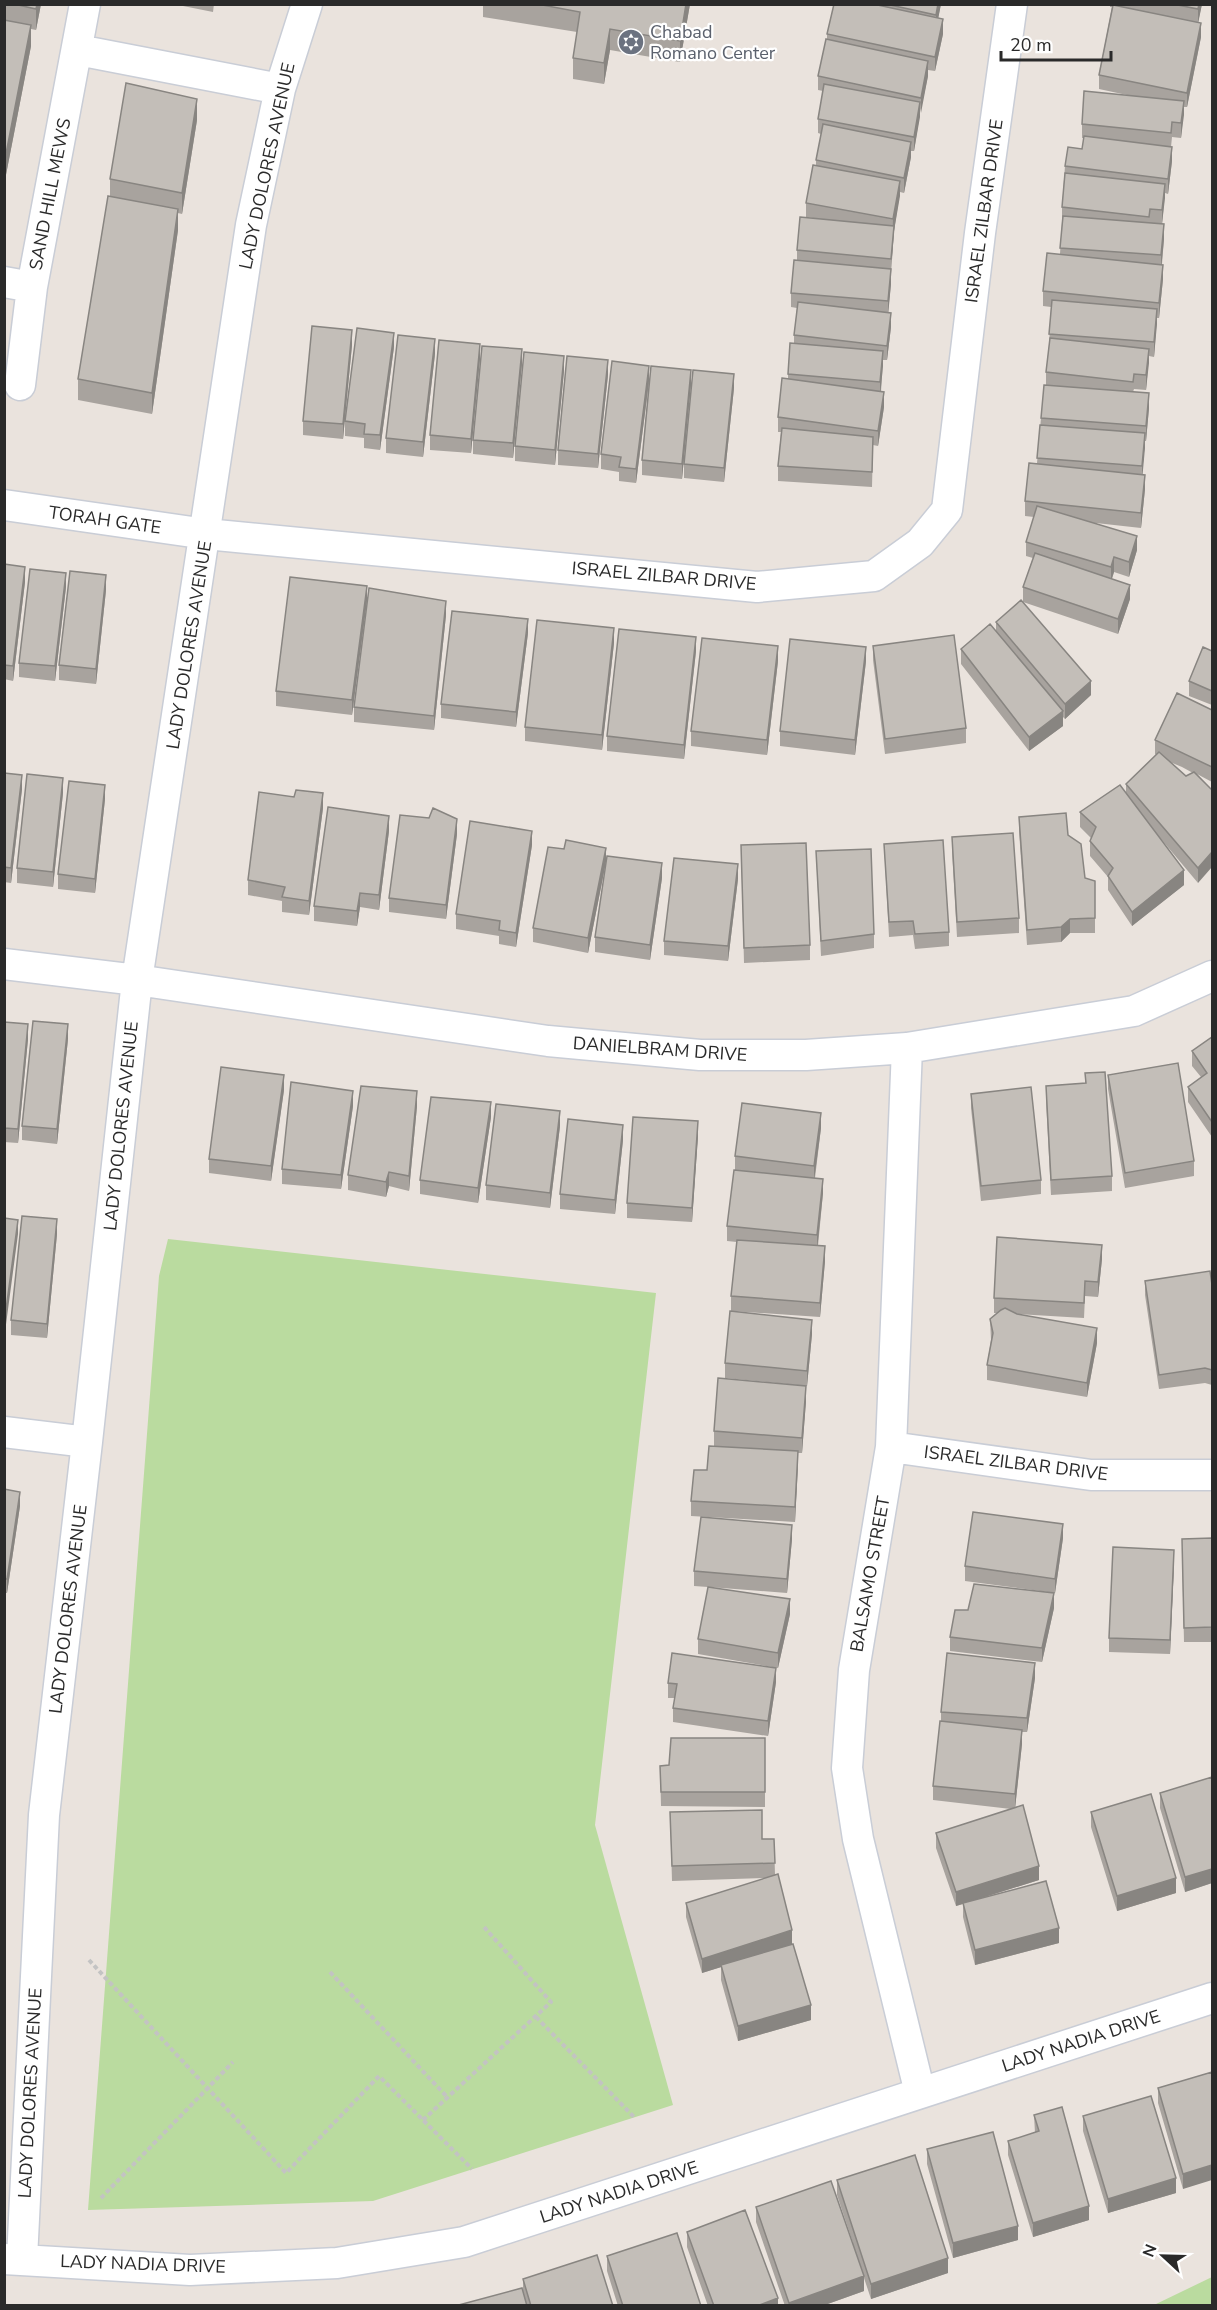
<svg xmlns="http://www.w3.org/2000/svg" width="1217" height="2310" font-family="'Nunito Sans',sans-serif">
<style>
.green{fill:#badb9f}
.lines{fill:none;stroke-linecap:round;stroke-linejoin:round}
.minor-casing{stroke:#c9cdd6;stroke-width:33}
.path{stroke:#c3c3c3;stroke-width:4;stroke-dasharray:4.5 3;stroke-linecap:butt}
.minor{stroke:#fff;stroke-width:30}
.wall{fill:#a8a39e;fill-rule:evenodd}
.shaded-wall{fill:#888581}
.building{fill:#c3beb8;stroke:#888581;stroke-width:1.5}
.labels{text-anchor:middle;stroke-width:4.5;stroke-linejoin:round;paint-order:stroke}
.worship-label{font-size:18px;fill:#5b616d;stroke:#fff;text-anchor:start}
.street-label{font-size:18px;fill:#2a2a2a;stroke:#fff}
</style>
<rect width="100%" height="100%" fill="#eae3dd"/>
<path class="green" d="M168,1239L656,1293L595,1825L673,2105L373,2201L88,2210L159,1276Z
M1212,2277V2305H1154Z"/>
<g class="lines">
<defs>
<path id="minor" d="M78,50L280,89
M4,282L32,287
M20,385L32,287L85,4
M4,505L206,534L757,587L874,576L920,543L947,510L980,233L1012,4
M4,964L137,980L548,1041L700,1055H806L907,1048L1134,1011L1212,976
M907,1048L891,1447L854,1670L847,1768L858,1839L920,2093
M4,1432L87,1442
M891,1447L1091,1475H1212
M4,2259L190,2270L337,2263L464,2242L1212,1998
M22,2259L44,1815L87,1442L137,980L251,225L280,89L307,4"/>
</defs>
<use href="#minor" class="minor-casing"/>
<path class="path" d="M89,1960L286,2173L379,2076L472,2169
M330,1972L448,2098
M536,2017L635,2118
M423,2120L551,2002L484,1927
M101,2198L233,2062"/>
<use href="#minor" class="minor"/>
</g>
<path class="wall" d="M4,4H41L36,30L31,29V46L4,185Z
M173,4H214L213,12Z
M483,4H690L680,62L610,50L604,84L573,79V58L577,32L483,17Z
M834,4H941L938,18L943,34L935,71L928,70V76L920,113L914,151H911V157L904,193L900,192L894,231L891,269V284L888,312L891,327L887,360H883L881,392L884,407L878,446L873,445L872,487L778,481V466L781,432H778V417L788,379V374L794,344V335L797,308L791,307V293L797,260V250L813,218L806,217V203L816,166V160L821,134L818,133V119L823,91L818,90V76L827,39V34Z
M1110,4H1202L1198,22L1201,37L1187,107H1184L1181,138L1172,137L1171,147L1172,161L1168,194L1165,193L1162,224L1164,239L1162,264L1163,279L1159,318H1157L1154,357L1149,356L1146,390L1134,389L1133,392L1149,408L1146,441H1145L1142,474L1145,489L1141,528L1096,523L1137,550L1129,577L1114,572L1112,579L1130,599L1118,634L1023,602V587L1033,558L1026,556V542L1034,517L1025,516V501L1037,463L1041,418L1046,385V372L1049,345L1051,307L1043,306V291L1060,254L1062,222V207L1065,166L1082,149L1084,138H1082V124L1127,95L1099,89V75L1112,7H1110Z
M197,120L182,214L178,213V230L152,414L78,400V379L110,197V179Z
M352,345L343,439L303,435V421Z
M394,347L380,450L364,448V438L345,436V421Z
M435,354L423,457L386,453V438Z
M480,359L471,453L430,450V435Z
M522,364L513,458L473,454V440Z
M564,371L555,465L515,461V446Z
M608,375L598,468L558,465V450Z
M649,380L691,385L682,479L642,475V460L649,383L636,483L619,481V472L601,469V454Z
M734,388L724,482L684,478V464Z
M4,564L25,582L13,681L4,679Z
M66,587L55,681L19,677V663Z
M106,590L96,684L59,680V665Z
M367,601L352,715L276,706V691Z
M446,615L434,730L354,722V707Z
M996,622L1091,695L1065,719L1063,717V726L1029,751L961,664V649L996,631Z
M528,633L516,727L441,718V704Z
M614,643L602,750L525,741V727Z
M873,646L966,728V743L885,754L873,660Z
M696,651L684,759L607,751V736Z
M1212,651V705L1189,696V681Z
M778,661L767,755L691,746V731Z
M866,661L855,755L780,746V731Z
M1212,710V782L1197,774L1211,789L1198,883L1161,839L1184,885L1132,926L1108,890V877L1090,856V841L1091,838L1080,827V812L1126,793V784L1156,755L1155,754V740ZM1170,762L1182,767L1193,773L1186,776Z
M4,773L22,789L11,883L4,882Z
M63,793L53,887L17,883V868Z
M105,799L95,893L58,889V874Z
M323,808L309,915L282,912V901L248,895V880Z
M1019,817L1068,835L1085,878L1095,881V933H1070L1061,942L1027,945L1019,831Z
M389,831L379,910L360,907L357,926L314,921V906Z
M457,834L446,919L389,912V898Z
M952,837L1019,918V933L957,937L952,851Z
M884,844L949,932V946L915,949L913,935L889,937Z
M532,845L516,947L499,944V936L456,929V914Z
M741,845L810,945V960L744,963Z
M816,851L874,934V948L821,956Z
M606,862L588,953L533,942V928Z
M662,878L650,960L595,952V937Z
M738,879L728,961L664,955V941Z
M4,1022L28,1039L18,1143L4,1142Z
M1212,1037V1137L1188,1102V1087L1201,1077L1192,1066V1051Z
M68,1039L57,1144L22,1140V1126Z
M1085,1073L1112,1176V1191L1051,1195L1046,1101V1086L1085,1083Z
M1108,1075L1194,1161V1176L1125,1188L1108,1089Z
M284,1090L271,1181L209,1173V1159Z
M971,1094L1041,1180V1194L981,1201L971,1108Z
M353,1106L341,1189L282,1184V1169Z
M417,1106L409,1191L389,1186L386,1197L348,1190V1175Z
M491,1117L478,1203L420,1194V1180Z
M560,1126L550,1208L486,1200V1185Z
M821,1128L815,1178L823,1193L818,1246L825,1261L820,1317L731,1311V1296L737,1242L727,1241V1226L735,1170V1156Z
M698,1136L692,1222L627,1218V1203Z
M623,1140L615,1214L560,1209V1194Z
M57,1234L47,1338L11,1335V1320Z
M1102,1259L1098,1297L1085,1296L1084,1318L1017,1314L1097,1343L1087,1397L987,1380V1365L991,1340L990,1319L997,1313H994V1298Z
M1145,1281L1212,1285V1385L1205,1383L1159,1389L1145,1295Z
M812,1334L807,1386L725,1378V1363Z
M806,1401L802,1453H798L795,1522L691,1516V1501L707,1470L736,1448L714,1446V1431Z
M4,1489L20,1506L7,1593H4Z
M1063,1538L1055,1593L965,1581V1566Z
M1212,1538V1642H1184L1182,1554Z
M792,1539L787,1593L709,1587L790,1614L778,1668L698,1654V1639L708,1587L694,1586V1571Z
M1174,1564L1170,1654L1109,1652V1638Z
M1054,1608L1042,1662L950,1651V1637L968,1610Z
M1035,1678L1027,1732H1022V1744L1015,1808L1039,1880L988,1896L1059,1943L975,1965L963,1917V1904L956,1906L936,1848V1833L1011,1809L933,1800V1786L941,1721V1712Z
M776,1682L768,1736L673,1722V1708L675,1698H668V1683Z
M765,1738V1807L661,1806L660,1766L669,1765Z
M1212,1777V1883L1185,1892L1160,1808V1793Z
M670,1812L762,1839H774L775,1875L811,2020L738,2041L721,1980V1967L702,1973L686,1917V1903L766,1878L672,1881Z
M1091,1812L1176,1893L1117,1911L1091,1827Z
M1212,2072L1183,2189L1158,2103V2088Z
M1034,2115L1089,2220L1033,2237L1008,2155V2141L1035,2133Z
M1083,2116L1176,2193L1108,2213L1083,2131Z
M927,2149L1018,2240L953,2258L927,2164Z
M837,2180L948,2273L871,2299L864,2278V2291L822,2306H785L756,2222V2207L853,2243L837,2195Z
M687,2232L778,2306H708L687,2247Z
M607,2256L701,2306H618L607,2271Z
M523,2279L613,2306H455L523,2289Z"/>
<path class="shaded-wall" d="M37,4H41L36,30V9Z
M686,4H690L680,62V41Z
M938,4H941L936,30V15Z
M1199,4H1202L1198,24V9Z
M943,19V34L935,71V57Z
M1201,23V37L1187,107V93Z
M31,25V46L4,185V164Z
M610,29V50L604,84V63Z
M928,61V76L921,113V98Z
M197,99V120L182,214V193Z
M1184,101V115L1181,138V123Z
M920,102V117L914,151V137Z
M911,142V157L904,193V178Z
M1172,147V161L1168,194V179Z
M900,181V196L894,231L891,274L893,219Z
M1165,184V198L1162,224V210Z
M178,209V230L152,414V393Z
M1164,224V239L1161,270V255Z
M1163,265V279L1159,318V303Z
M891,269V284L888,316V301Z
M1157,309V324L1154,357V342Z
M891,313V327L887,360V346Z
M352,330V345L343,439V424Z
M394,333V347L380,450V435Z
M435,339V354L423,457V442Z
M480,344V359L471,453V439Z
M522,349V364L513,458V443Z
M1149,349V363L1146,390V375Z
M883,351V366L880,397V382Z
M564,356V371L555,465V450Z
M608,360V375L598,468V454Z
M649,366V381L636,483V469Z
M691,370V385L682,479V464Z
M734,374V388L724,482V468Z
M884,392V407L878,446V431Z
M1149,393V408L1146,441V426Z
M1145,433V448L1142,481V466Z
M1145,475V489L1141,528V513Z
M1137,536V550L1129,577V562Z
M1114,557V572L1111,581V567Z
M25,567V582L13,681V666Z
M66,573V587L55,681V666Z
M106,575V590L96,684V669Z
M1130,585V599L1118,634V619Z
M367,586V601L352,715V700Z
M446,601V615L434,730V716Z
M528,619V633L516,727V712Z
M614,628V643L602,750V735Z
M696,637V651L684,759V745Z
M778,646V661L767,755V740Z
M866,647V661L855,755V740Z
M1091,681V695L1065,719V704Z
M1063,711V726L1029,751V737Z
M22,775V789L11,883V868Z
M63,778V793L53,887V872Z
M105,785V799L95,893V879Z
M323,793V808L309,915V901Z
M389,816V831L379,910V895Z
M457,819V834L446,919V905Z
M532,831V845L516,947V933Z
M606,848V862L588,953V938Z
M1212,852V867L1198,883V868Z
M662,863V878L650,960V945Z
M738,864V879L728,961V946Z
M1184,870V885L1132,926V912Z
M360,893V907L357,926V911Z
M1070,919V933L1061,942V927Z
M28,1024V1039L18,1143V1129Z
M68,1024V1039L57,1144V1129Z
M284,1075V1090L271,1181V1166Z
M353,1091V1106L341,1189V1175Z
M417,1091V1106L409,1191V1176Z
M491,1102V1117L478,1203V1188Z
M560,1111V1126L550,1208V1193Z
M821,1113V1128L814,1181V1166Z
M698,1121V1136L692,1222V1208Z
M623,1125V1140L615,1214V1200Z
M389,1172V1186L386,1197V1182Z
M823,1179V1193L817,1250V1235Z
M57,1219V1234L47,1338V1324Z
M18,1220V1234L5,1332V1317Z
M1102,1245V1259L1098,1297V1282Z
M825,1246V1261L820,1317V1303Z
M812,1320V1334L807,1386V1371Z
M1097,1328V1343L1087,1397V1383Z
M806,1386V1401L802,1453V1438Z
M798,1451V1466L795,1522V1507Z
M20,1492V1506L7,1593V1579Z
M1063,1524V1538L1055,1593V1579Z
M792,1525V1539L787,1593V1579Z
M1174,1550V1564L1170,1654V1640Z
M1054,1593V1608L1042,1662V1648Z
M790,1599V1614L778,1668V1653Z
M1035,1663V1678L1027,1732V1718Z
M776,1668V1682L768,1736V1721Z
M1022,1730V1744L1015,1809V1794Z
M1039,1866V1880L956,1906V1892Z
M1212,1869V1883L1185,1892V1877Z
M1176,1878V1893L1117,1911V1896Z
M1059,1928V1943L975,1965V1950Z
M792,1930V1945L702,1973V1959Z
M811,2005V2020L738,2041V2026Z
M1212,2165V2180L1183,2189V2174Z
M1176,2178V2193L1108,2213V2199Z
M1089,2206V2220L1033,2237V2223Z
M1018,2226V2240L953,2258V2243Z
M948,2258V2273L871,2299V2284Z
M864,2276V2291L822,2306H789V2303Z
M778,2298V2306H757Z"/>
<path class="building" d="M14,4H37L36,9Z
M537,4H686L680,41L610,29L604,63L573,58L580,12Z
M834,4H873L943,19L935,57L827,34Z
M886,4H938L936,15Z
M1173,4H1199L1198,9Z
M1113,5L1201,23L1187,93L1099,75Z
M4,20L31,25L4,164Z
M826,39L928,61L921,98L818,76Z
M126,83L197,99L182,193L110,179Z
M824,84L920,102L914,137L818,119Z
M1084,91L1184,101L1181,123L1172,122L1171,133L1082,124Z
M823,124L911,142L904,178L816,160Z
M1084,136L1172,147L1168,179L1065,166L1068,147L1082,149Z
M813,165L900,181L893,219L806,203Z
M1065,173L1165,184L1162,210L1150,209L1149,217L1062,207Z
M108,196L178,209L152,393L78,379Z
M1063,216L1164,224L1161,255L1060,248Z
M800,217L894,226L891,259L797,250Z
M1047,253L1163,265L1159,303L1043,291Z
M794,260L891,269L888,301L791,293Z
M1052,300L1157,309L1154,342L1049,334Z
M798,302L891,313L887,346L794,335Z
M312,326L352,330L343,424L303,421Z
M357,328L394,333L380,435L364,434L365,424L345,421Z
M398,335L435,339L423,442L386,438Z
M1050,338L1149,349L1146,375L1134,374L1133,382L1046,372Z
M439,340L480,344L471,439L430,435Z
M790,343L883,351L880,382L788,374Z
M482,346L522,349L513,443L473,440Z
M524,352L564,356L555,450L515,446Z
M567,356L608,360L598,454L558,450Z
M612,361L649,366L636,469L619,467L621,457L601,454Z
M651,366L691,370L682,464L642,460Z
M693,370L734,374L724,468L684,464Z
M782,378L884,392L878,431L778,417Z
M1044,385L1149,393L1146,426L1041,418Z
M1040,425L1145,433L1142,466L1037,458Z
M782,428L873,437L872,472L778,466Z
M1029,463L1145,475L1141,513L1025,501Z
M1037,506L1137,536L1129,562L1114,557L1111,567L1026,542Z
M1035,553L1130,585L1118,619L1023,587Z
M4,564L25,567L13,666L4,665Z
M30,569L66,573L55,666L19,663Z
M70,571L106,575L96,669L59,665Z
M290,577L367,586L352,700L276,691Z
M369,588L446,601L434,716L354,707Z
M1021,600L1091,681L1065,704L996,622Z
M452,611L528,619L516,712L441,704Z
M537,620L614,628L602,735L525,727Z
M990,624L1063,711L1029,737L961,649Z
M619,629L696,637L684,745L607,736Z
M954,635L966,728L885,739L873,646Z
M702,638L778,646L767,740L691,731Z
M790,639L866,647L855,740L780,731Z
M1203,647L1212,651V691L1189,681Z
M1177,693L1212,710V767L1155,740Z
M1159,752L1186,776L1194,772L1211,789H1212V852L1198,868L1126,784Z
M4,773L22,775L11,868L4,867Z
M27,774L63,778L53,872L17,868Z
M69,781L105,785L95,879L58,874Z
M1120,785L1184,870L1132,912L1108,876L1113,868L1090,841L1096,827L1080,812Z
M296,790L323,793L309,901L282,897L285,887L248,880L259,792L294,797Z
M328,807L389,816L379,895L360,893L357,911L314,906Z
M433,808L457,819L446,905L389,898L400,815L429,818Z
M1066,813L1068,835L1081,844L1085,878L1095,881V918L1070,919L1061,927L1027,930L1019,817Z
M470,821L532,831L516,933L499,930L500,921L456,914Z
M1013,833L1019,918L957,922L952,837Z
M566,840L606,848L588,938L533,928L548,847L564,849Z
M943,840L949,932L915,934L913,921L889,922L884,844Z
M806,843L810,945L744,948L741,845Z
M871,849L874,934L821,941L816,851Z
M607,856L662,863L650,945L595,937Z
M674,858L738,864L728,946L664,941Z
M33,1021L68,1024L57,1129L22,1126Z
M4,1022L28,1024L18,1129L4,1128Z
M1212,1037V1122L1188,1087L1207,1073L1192,1051Z
M1178,1063L1194,1161L1125,1173L1108,1075Z
M221,1067L284,1075L271,1166L209,1159Z
M1105,1072L1112,1176L1051,1180L1046,1086L1086,1083L1085,1073Z
M291,1082L353,1091L341,1175L282,1169Z
M361,1086L417,1091L409,1176L389,1172L386,1182L348,1175Z
M1031,1087L1041,1180L981,1186L971,1094Z
M431,1097L491,1102L478,1188L420,1180Z
M742,1103L821,1113L814,1166L735,1156Z
M496,1104L560,1111L550,1193L486,1185Z
M633,1117L698,1121L692,1208L627,1203Z
M568,1119L623,1125L615,1200L560,1194Z
M734,1170L823,1179L817,1235L727,1226Z
M22,1216L57,1219L47,1324L11,1320Z
M4,1218L18,1220L5,1317H4Z
M997,1237L1102,1245L1098,1282L1085,1281L1084,1303L994,1298Z
M737,1240L825,1246L820,1303L731,1296Z
M1210,1271L1212,1285V1370L1205,1368L1159,1375L1145,1281Z
M1005,1308L1017,1314L1097,1328L1087,1383L987,1365L993,1333L990,1319L1001,1310Z
M730,1311L812,1320L807,1371L725,1363Z
M718,1378L806,1386L802,1438L714,1431Z
M709,1446L798,1451L795,1507L691,1501L694,1470H707Z
M4,1489L20,1492L7,1579H4Z
M973,1512L1063,1524L1055,1579L965,1566Z
M701,1517L792,1525L787,1579L694,1571Z
M1212,1538V1627L1184,1628L1182,1539Z
M1113,1547L1174,1550L1170,1640L1109,1638Z
M974,1584L1054,1593L1042,1648L950,1637L955,1610H968Z
M708,1587L790,1599L778,1653L698,1639Z
M672,1653L776,1668L768,1721L673,1708L677,1684L668,1683Z
M947,1653L1035,1663L1027,1718L941,1712Z
M940,1721L1022,1730L1015,1794L933,1786Z
M671,1738H765V1792H661L660,1766L669,1765Z
M1212,1777V1869L1185,1877L1160,1793Z
M1151,1794L1176,1878L1117,1896L1091,1812Z
M1023,1805L1039,1866L956,1892L936,1833Z
M762,1810V1839H774L775,1863L672,1866L670,1812Z
M778,1874L792,1930L702,1959L686,1903Z
M1046,1881L1059,1928L975,1950L963,1903Z
M793,1944L811,2005L738,2026L721,1965Z
M1212,2072V2165L1183,2174L1158,2088Z
M1151,2096L1176,2178L1108,2199L1083,2116Z
M1062,2107L1089,2206L1033,2223L1008,2141L1039,2131L1034,2115Z
M993,2132L1018,2226L953,2243L927,2149Z
M915,2155L948,2258L871,2284L837,2180Z
M831,2181L864,2276L789,2303L756,2207Z
M745,2210L778,2298L757,2306H714L687,2232Z
M677,2233L701,2306H623L607,2256Z
M597,2255L613,2306H531L523,2279Z
M522,2288L527,2306H455Z"/>
<defs>
<symbol id="synagogue-disc" viewBox="-11 -11 22 22"><circle r="9.5" fill="#6b7280" stroke="#fff"/><path d="M0-6.5L5.6 3.2H-5.6ZM0 6.5L5.6-3.2H-5.6Z" fill="#fff"/></symbol>
</defs>
<g fill-rule="evenodd">
<use href="#synagogue-disc" x="616" y="27" width="30" height="30"/>
</g>
<g class="labels">
<g class="worship-label">
<text x="650" y="38">Chabad<tspan x="650" dy="21">Romano Center</tspan></text>
</g>
<g class="street-label">
<text transform="translate(267 166) rotate(-78)" y="6">LADY DOLORES AVENUE</text>
<text transform="translate(50 194) rotate(-79)" y="6">SAND HILL MEWS</text>
<text transform="translate(984 211) rotate(-82)" y="6">ISRAEL ZILBAR DRIVE</text>
<text transform="translate(105 520) rotate(8)" y="6">TORAH GATE</text>
<text transform="translate(664 576) rotate(5)" y="6">ISRAEL ZILBAR DRIVE</text>
<text transform="translate(189 645) rotate(-81)" y="6">LADY DOLORES AVENUE</text>
<text transform="translate(660 1049) rotate(4)" y="6">DANIELBRAM DRIVE</text>
<text transform="translate(121 1126) rotate(-84)" y="6">LADY DOLORES AVENUE</text>
<text transform="translate(1016 1463) rotate(7)" y="6">ISRAEL ZILBAR DRIVE</text>
<text transform="translate(870 1574) rotate(-80)" y="6">BALSAMO STREET</text>
<text transform="translate(68 1609) rotate(-83)" y="6">LADY DOLORES AVENUE</text>
<text transform="translate(1081 2041) rotate(-18)" y="6">LADY NADIA DRIVE</text>
<text transform="translate(30 2093) rotate(-87)" y="6">LADY DOLORES AVENUE</text>
<text transform="translate(619 2192) rotate(-18)" y="6">LADY NADIA DRIVE</text>
<text transform="translate(143 2264) rotate(2)" y="6">LADY NADIA DRIVE</text>
</g>
</g>
<rect width="1217" height="2310" fill="none" stroke="#2a2a2a" stroke-width="12"/>
<g transform="translate(1163 2256) rotate(292)" stroke="#ffffff" stroke-width="4.5" paint-order="stroke">
<path d="M0-4.5L10 22L0 15L-10 22Z" fill="#2a2a2a"/>
<text y="-9" font-size="16" font-weight="bold" text-anchor="middle" fill="#2a2a2a">N</text>
</g>
<path d="M1001 51v9h110v-9" fill="none" stroke="#2a2a2a" stroke-width="3"/>
<text x="1010" y="51" font-size="18" fill="#2a2a2a" stroke="#ffffff" stroke-width="4.5" paint-order="stroke">20 m</text>
</svg>
